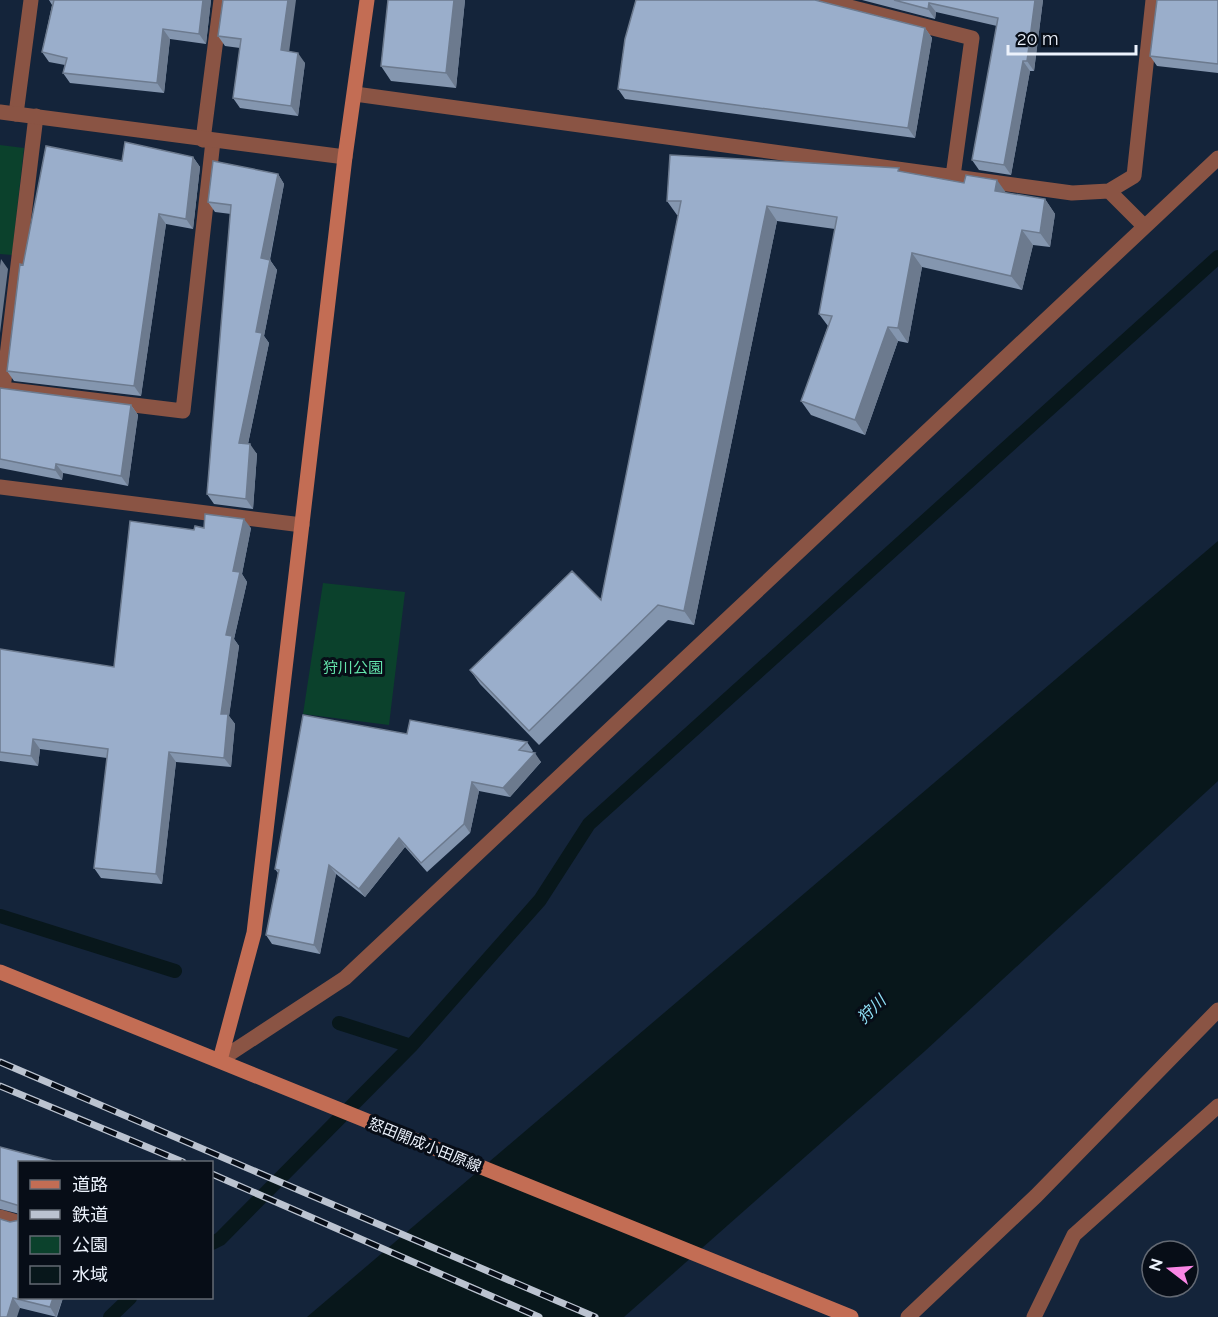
<svg xmlns="http://www.w3.org/2000/svg" width="1218" height="1317" font-family="Raleway,'Noto Sans JP',sans-serif">
<style>
.green{fill:#0b412c}
.water{fill:#08171b}
.lines{fill:none;stroke-linecap:round;stroke-linejoin:round}
.stream{stroke:#08171b;stroke-width:14}
.lane{stroke:#8a5444;stroke-width:15}
.street{stroke:#8a5444;stroke-width:15}
.secondary{stroke:#c36d54;stroke-width:15}
.rail-casing{stroke:#bbc3d0;stroke-width:7}
.rail{stroke:#070d17;stroke-width:4.5;stroke-dasharray:14;stroke-linecap:butt}
.wall{fill:#8496af}
.shaded-wall{fill:#6c7a8e}
.building{fill:#9aaecb;stroke:#6c7a8e;stroke-width:1.5}
.labels{text-anchor:middle;stroke-width:6;stroke-linejoin:round;paint-order:stroke}
.park-label{font-size:15px;fill:#63e5ac;stroke:#070d17}
.street-label{font-size:15px;fill:#ecf2fc;stroke:#070d17}
.water-label{font-size:16px;font-style:italic;fill:#8fe0f7;stroke:#070d17}
</style>
<rect width="100%" height="100%" fill="#14243a"/>
<path class="green" d="M0,145L24,148L12,255L0,254Z
M323,583L405,592L389,725L303,714Z"/>
<path class="water" d="M1218,541V781L925,1051L624,1317H307Z"/>
<g class="lines">
<path class="stream" d="M0,916L175,971
M339,1023L411,1046
M212,1243L220,1239L411,1046L540,900L589,824L1218,257
M110,1317L130,1298"/>
<path class="lane" d="M16,114L31,0
M36,116L3,389L183,411L213,141
M203,140L221,0
M0,487L302,525
M1034,1317L1074,1235L1218,1106"/>
<path class="street" d="M822,0L972,38L953,176
M355,94L1072,193L1109,191L1134,176L1153,0
M0,112L345,157
M1109,191L1144,226
M220,1060L345,978L1218,158
M0,1217L20,1223
M908,1317L1036,1196L1218,1010"/>
<path class="secondary" d="M0,972L851,1317
M220,1060L254,933L345,157L367,0"/>
<defs>
<path id="rail" d="M0,1062L595,1317
M0,1086L183,1162
M212,1174L539,1317"/>
</defs>
<use href="#rail" class="rail-casing"/>
<use href="#rail" class="rail"/>
</g>
<path class="wall" d="M49,0H211L206,44L170,39L164,93L70,83L63,73L65,65L49,62L42,52L52,5Z
M223,0L289,52L305,63L298,116L240,108L233,98L240,48L225,46L218,36Z
M388,0H465L456,88L391,81L381,66Z
M862,0H1043L1034,71H1030L1011,175L979,170L972,160L997,26L936,12L935,19Z
M1218,0V73L1157,66L1150,56Z
M925,28L932,38L915,138L625,99L618,89Z
M193,157L200,167L193,229L166,224L141,396L14,381L7,371L23,265L122,161Z
M901,172L1007,193L1045,199L1055,214L1050,247L1033,245L1022,290L922,267L908,343L898,341L865,435L811,415L801,401L828,326L819,314L835,229L777,221L694,625L668,620L539,745L480,684L470,670L601,600L678,215H677L667,201Z
M278,174L284,184L270,260L277,270L264,336L269,343L248,444L257,454L253,509L214,504L207,494L231,214L215,212L208,202Z
M0,388L131,405L138,415L128,486L63,473L62,480L0,468Z
M204,528H251L242,574L247,582L234,639L239,646L229,716L235,724L231,767L176,762L162,884L101,878L94,868L107,758L40,749L38,766L0,761V649L114,667L194,530Z
M407,734L527,742L533,751L532,752L541,762L510,797L479,791L470,833L427,872L405,847L365,897L336,874L320,954L272,944L266,935L278,873L275,869Z
M0,1147L20,1162V1214L0,1209Z
M0,1219L20,1298H63L57,1317L20,1308L0,1317Z"/>
<path class="shaded-wall" d="M203,0H211L206,44L199,34Z
M288,0H296L288,60L281,50Z
M454,0H465L456,88L446,73Z
M1035,0H1043L1034,71L1027,61Z
M929,3L936,12L935,19L928,9Z
M925,28L932,38L915,138L908,128Z
M163,29L170,39L164,93L157,83Z
M298,53L305,63L298,116L291,106Z
M1023,61L1030,71L1011,175L1004,165Z
M193,157L200,167L193,229L186,219Z
M278,174L284,184L268,268L261,258Z
M997,180L1007,194L995,191Z
M1045,199L1055,214L1050,247L1040,233Z
M767,206L777,221L694,625L684,611Z
M159,214L166,224L141,396L134,386Z
M1022,230L1033,245L1022,290L1011,276Z
M912,253L922,267L908,343L898,328Z
M1,259L8,269L0,333V266Z
M270,260L277,270L264,336L269,343L246,453L239,443L256,332Z
M888,327L898,341L865,435L855,420Z
M131,405L138,415L128,486L121,476Z
M250,444L257,454L253,509L246,499Z
M56,464L63,473L62,480L55,470Z
M244,519L251,528L242,574L247,582L234,639L239,646L229,716L235,724L231,767L224,758L221,714L226,635L233,571Z
M33,739L40,749L38,766L31,756Z
M169,752L176,762L162,884L156,874Z
M535,753L541,762L510,797L503,788Z
M472,782L479,791L470,833L464,824Z
M399,838L405,847L365,897L359,889Z
M329,865L336,874L320,954L314,945Z
M13,1298L20,1308L17,1317H7Z
M53,1298H63L56,1317L50,1307Z"/>
<path class="building" d="M50,0H203L199,34L163,29L157,83L63,73L67,58L42,52L54,0Z
M223,0H288L281,50L298,53L291,106L233,98L241,39L218,36Z
M388,0H454L446,73L381,66Z
M636,0H815L925,28L908,128L618,89L625,39Z
M894,0H1035L1027,61H1023L1004,165L972,160L998,18L929,3L928,9Z
M1157,0H1218V64L1150,56Z
M125,142L193,157L186,219L159,214L134,386L7,371L20,264L23,265L46,146L122,161Z
M670,155L899,168L898,171L964,183L966,175L997,180L995,191L1045,199L1040,233L1022,230L1011,276L912,253L898,328L888,327L855,420L801,401L832,316L819,314L837,217L767,206L684,611L658,605L529,731L470,670L572,571L601,600L681,201H667Z
M213,161L278,174L261,258L270,260L256,332L262,333L239,443L250,444L246,499L207,494L231,205L208,202Z
M0,388L131,405L121,476L56,464L55,470L0,459Z
M205,514L244,519L233,571L240,572L226,635L232,636L221,714H228L224,758L169,752L156,874L94,868L108,749L33,739L31,756L0,752V649L114,667L130,521L194,530L195,526L204,528Z
M303,715L407,734L410,720L527,742L519,750L535,753L503,788L472,782L464,824L421,863L399,838L359,889L329,865L314,945L266,935L279,870L275,869Z
M0,1147L57,1162H20V1206L0,1200Z
M0,1219L10,1222L20,1220V1298H53L50,1307L13,1298L7,1317H0Z"/>
<g class="labels">
<g class="park-label">
<text x="353" y="673">狩川公園</text>
</g>
<g class="street-label">
<text transform="translate(425 1145) rotate(22)" y="5">怒田開成小田原線</text>
</g>
<g class="water-label">
<text transform="translate(871 1009) rotate(-44)" y="6">狩川</text>
</g>
</g>
<rect x="18" y="1161" width="195" height="138" fill="#070d17" stroke="#636973" stroke-width="1.5"/>
<rect x="30" y="1180" width="30" height="9" fill="#c36d54" stroke="#636973" stroke-width="1.5"/>
<text x="72" y="1191" font-size="18" fill="#ecf2fc">道路</text>
<rect x="30" y="1210" width="30" height="9" fill="#bbc3d0" stroke="#636973" stroke-width="1.5"/>
<text x="72" y="1221" font-size="18" fill="#ecf2fc">鉄道</text>
<rect x="30" y="1236" width="30" height="18" fill="#0b412c" stroke="#636973" stroke-width="1.5"/>
<text x="72" y="1251" font-size="18" fill="#ecf2fc">公園</text>
<rect x="30" y="1266" width="30" height="18" fill="#08171b" stroke="#636973" stroke-width="1.5"/>
<text x="72" y="1281" font-size="18" fill="#ecf2fc">水域</text>
<g transform="translate(1170 1269) rotate(287)"><circle r="28" fill="#070d17" stroke="#636973" stroke-width="1.5"/>
<path d="M0-4.5L10 22L0 15L-10 22Z" fill="#fa87e6"/>
<text y="-9" font-size="16" font-weight="bold" text-anchor="middle" fill="#ecf2fc">N</text>
</g>
<path d="M1008 45v9h128v-9" fill="none" stroke="#ecf2fc" stroke-width="3"/>
<text x="1017" y="45" font-size="18" fill="#ecf2fc" stroke="#070d17" stroke-width="4.5" paint-order="stroke">20 m</text>
</svg>
